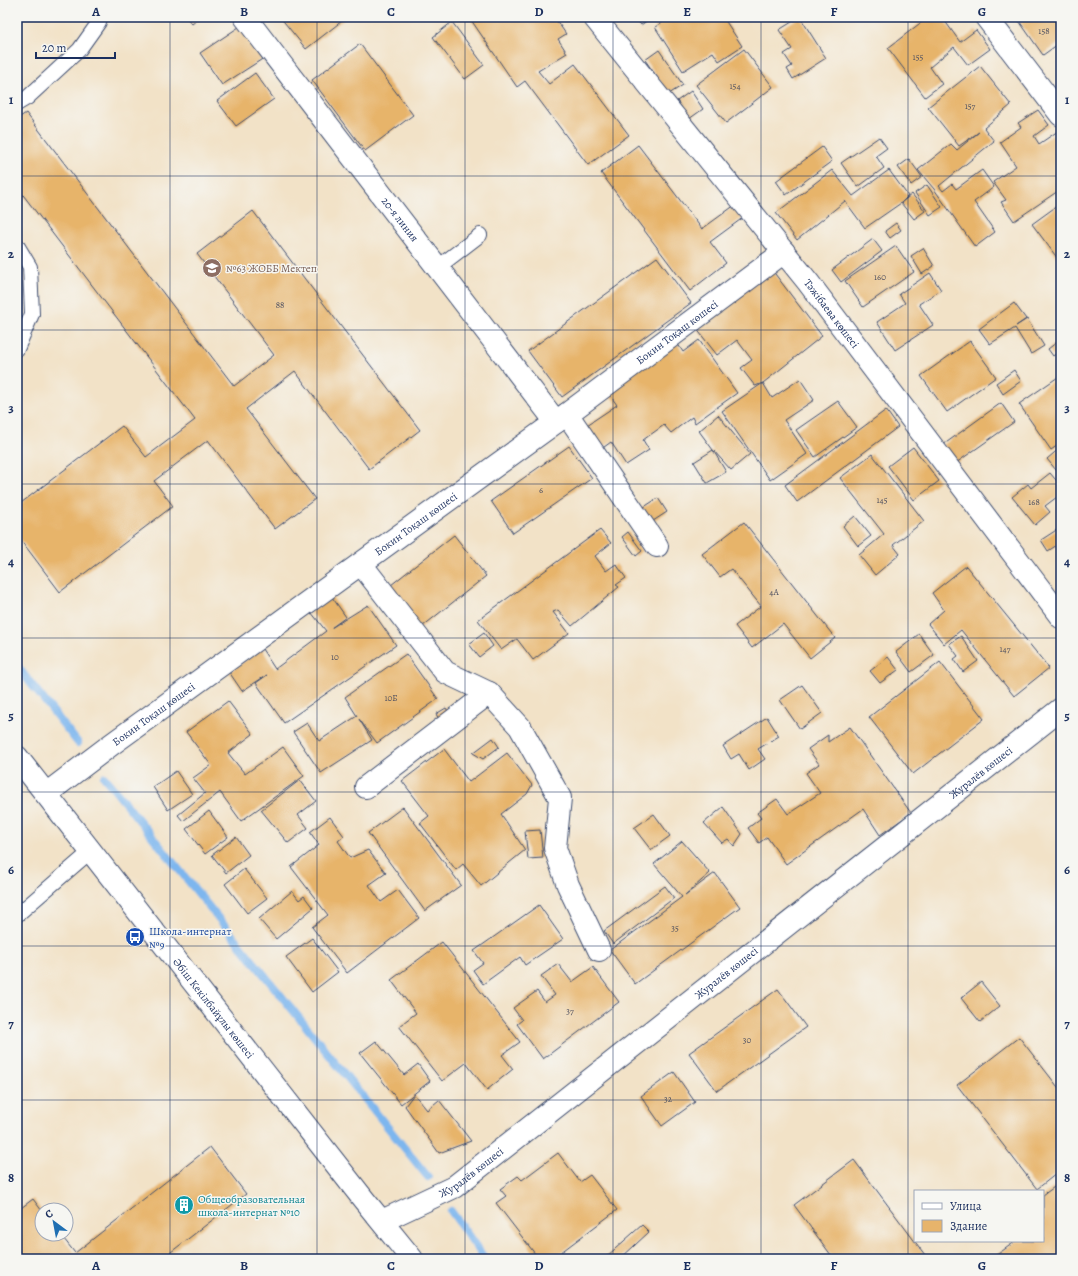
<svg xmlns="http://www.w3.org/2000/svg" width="1078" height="1276" font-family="Alegreya,serif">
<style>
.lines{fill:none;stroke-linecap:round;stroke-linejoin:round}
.stream{stroke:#7db6ee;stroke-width:8}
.building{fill:#e7b46b}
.service-casing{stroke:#3b4a6e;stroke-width:16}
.minor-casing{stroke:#3b4a6e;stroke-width:24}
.tertiary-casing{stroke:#3b4a6e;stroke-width:24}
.service{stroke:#fff;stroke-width:14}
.minor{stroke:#fff;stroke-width:22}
.tertiary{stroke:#fff;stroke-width:22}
.grid{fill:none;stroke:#1b2f5e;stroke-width:1;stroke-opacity:0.55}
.labels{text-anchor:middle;stroke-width:3;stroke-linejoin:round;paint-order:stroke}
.number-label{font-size:9px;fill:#4e5061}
.street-label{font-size:11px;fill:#1b2f5e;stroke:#f6f6f2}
.education-label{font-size:11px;fill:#785e54;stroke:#f6f6f2;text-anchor:start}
.transit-label{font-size:11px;fill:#164399;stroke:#f6f6f2;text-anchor:start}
.culture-label{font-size:11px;fill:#0d838f;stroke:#f6f6f2;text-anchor:start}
.neatline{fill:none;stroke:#1b2f5e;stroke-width:1.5}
.grid-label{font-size:13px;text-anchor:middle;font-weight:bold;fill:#1b2f5e}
</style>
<rect width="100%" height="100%" fill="#f6f6f2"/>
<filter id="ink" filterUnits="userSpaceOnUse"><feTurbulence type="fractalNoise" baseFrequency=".025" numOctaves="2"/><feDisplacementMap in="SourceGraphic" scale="8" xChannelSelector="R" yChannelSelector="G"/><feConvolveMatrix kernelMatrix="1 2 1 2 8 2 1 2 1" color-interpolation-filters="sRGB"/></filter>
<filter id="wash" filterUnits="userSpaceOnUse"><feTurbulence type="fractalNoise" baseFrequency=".012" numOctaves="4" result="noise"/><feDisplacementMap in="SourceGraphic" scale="16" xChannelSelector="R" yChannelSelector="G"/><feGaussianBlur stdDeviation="0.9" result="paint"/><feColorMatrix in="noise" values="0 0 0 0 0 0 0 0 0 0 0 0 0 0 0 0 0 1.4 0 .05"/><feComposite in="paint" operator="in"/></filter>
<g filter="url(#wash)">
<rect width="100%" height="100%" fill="#f2e2c7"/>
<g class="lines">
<path class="stream" d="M17,666L78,743
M104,777L428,1177
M451,1211L485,1259"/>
</g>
<g id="blocks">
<path class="building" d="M186,17H201L192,24Z
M280,17H347L306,49Z
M469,17H543L546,21L552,17H554L566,34L558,39L567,53L538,71L549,84L575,64L629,135L588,165L525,81L517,87Z
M634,17H652L641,25Z
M670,17H723L742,46L719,61L713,52L683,71L655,27Z
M800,17L826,58L793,79L787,69L792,66L784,54L792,49L779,30Z
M928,17H942L960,42L976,30L990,49L968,65L954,47L930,67L942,84L925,97L888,48Z
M1019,17H1059L1061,20V42L1043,55L1017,18Z
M452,22L484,65L465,79L433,37Z
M245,23L267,56L222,85L200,53Z
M360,44L413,115L365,151L312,80Z
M744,49L773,87L726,123L696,85Z
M659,50L683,85L669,94L645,60Z
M980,66L1011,105L984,128L994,141L939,186L943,191L952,184L956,189L982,170L994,187L974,202L995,232L975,247L934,189L918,170L951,144L957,150L979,132L959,146L928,107Z
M255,73L274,99L236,126L217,101Z
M691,91L703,109L689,119L677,101Z
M1038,110L1049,125L1034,136L1039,144L1061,129V189L1014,221L1001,202L1006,200L993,182L1016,166L1000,142L1021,127L1018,123Z
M26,113L234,386L274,355L197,254L253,211L420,430L369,469L295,371L246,409L315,499L275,529L208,440L154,481L173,506L60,592L17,535V506L122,426L146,457L195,420L17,187V119Z
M879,137L887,148L876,156L884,168L858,187L841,163Z
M638,145L702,229L735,205L744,217L710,242L726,263L690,291L601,173Z
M822,147L832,161L786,195L776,181Z
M909,159L922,177L911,185L898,167Z
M832,170L853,196L889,170L908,196L901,203L912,194L925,211L914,219L901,203L865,228L845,201L797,240L776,213Z
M927,185L942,207L930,215L915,193Z
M1061,203V263L1032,224Z
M896,223L901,230L890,238L885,231Z
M873,239L882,251L841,282L832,270Z
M896,246L914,272L863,307L845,281Z
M923,248L934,266L922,274L911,256Z
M657,257L691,303L562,397L528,351Z
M772,270L822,336L763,383L755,386L741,368L752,360L737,340L717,355L696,328Z
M930,273L941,290L919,304L933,325L895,350L877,322L905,303L899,294Z
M1014,303L1026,319L1016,326L1027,319L1044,346L1031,354L1015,328L990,344L979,329Z
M674,338L683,352L699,340L737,393L695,423L692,417L671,433L664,425L643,440L649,450L626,465L611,442L600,450L584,427L617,405L605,388Z
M1061,339V350L1053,356L1048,349Z
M970,341L996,377L947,412L921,376Z
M1014,370L1021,381L1003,394L996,383Z
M1061,375V443L1051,450L1019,404Z
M800,379L814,400L784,420L807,454L770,480L722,411L763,383L772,398Z
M838,401L857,427L815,457L796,430Z
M1001,403L1014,422L956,463L943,445Z
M886,410L898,427L797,502L785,485Z
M718,415L750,454L731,470L713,450L699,431Z
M569,446L592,478L513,533L491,501Z
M913,447L939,481L914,500L888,466Z
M1061,447V467L1056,470L1047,459Z
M713,450L726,472L707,483L694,462Z
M872,454L924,521L893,545L900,554L875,575L859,555L884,534L840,478Z
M1050,473L1061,486V494L1045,506L1050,512L1035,525L1012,497L1028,484L1031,488Z
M658,498L667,512L650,523L641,509Z
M855,516L871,536L858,546L843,526Z
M744,522L835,638L810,658L783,624L752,648L735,626L761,606L731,569L720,577L702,554Z
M1058,529L1061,533V551L1057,545L1048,551L1041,540Z
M600,530L611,543L595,556L606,571L616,564L626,578L616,585L619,587L572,626L558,610L553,612L569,633L533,660L517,639L501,650L478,620Z
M628,532L642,551L636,556L622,537Z
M454,535L486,576L418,630L386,589Z
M966,566L1049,668L1014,696L961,630L944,644L928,624L944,610L932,593Z
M332,597L346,617L331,628L368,605L396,645L284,723L256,683L267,675L242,691L229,672L262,649L275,669L326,631L311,612Z
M484,633L493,646L479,657L469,644Z
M919,634L934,655L911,672L896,652Z
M961,636L978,661L963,672L954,659L958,656L949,644Z
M406,654L438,699L377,743L359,719L372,740L321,773L293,732L307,723L319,741L357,716L345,697Z
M888,657L898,670L880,683L870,671Z
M940,662L984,719L913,774L869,717Z
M802,685L822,713L800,729L780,700Z
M228,701L253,734L228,753L245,774L283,747L304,776L241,821L220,792L183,821L178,815L205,793L193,778L211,765L186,732Z
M446,708L452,717L441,723L436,714Z
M767,717L779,736L758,749L765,759L749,770L739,754L731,759L723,746Z
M850,727L911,813L880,835L863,809L786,864L767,837L759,843L748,828L761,818L757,813L777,799L788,814L820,793L806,773L819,764L808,749L828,735V742Z
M493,738L499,747L483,759L473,753Z
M444,749L469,782L507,753L532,785L527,794L501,814L525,850L481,886L463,864L456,870L420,823L429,816L402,781Z
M176,771L192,794L168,810L153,787Z
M300,780L316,801L298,815L308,828L288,843L261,810Z
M403,807L461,885L425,911L368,833Z
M723,807L742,834L734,846L728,839L722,843L704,823Z
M209,811L228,837L205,854L186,829Z
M654,814L670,836L651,850L634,828Z
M330,817L344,836L338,841L350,858L368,850L386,873L369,885L381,902L398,890L419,918L347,973L312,927L328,915L291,867L319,845L310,832Z
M540,830L543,858L528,859L525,831Z
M236,837L249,855L226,873L212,855Z
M682,841L710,873L685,895L715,873L740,907L635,984L610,950L682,897L654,864Z
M244,869L267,898L247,913L225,884Z
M665,886L674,898L613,944L604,931Z
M292,891L299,900L304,896L313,908L276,939L259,919Z
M539,905L563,939L525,965L520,957L483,984L473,970L483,963L474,951Z
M312,938L338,972L312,992L286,957Z
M442,942L520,1042L502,1055L513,1069L487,1090L466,1063L442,1081L399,1026L416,1013L391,980Z
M558,964L572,982L593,967L619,1002L543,1059L517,1024L522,1020L513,1008L537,991L545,1002L555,995L541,976Z
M981,982L1000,1006L980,1022L961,998Z
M778,989L806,1027L717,1091L689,1053Z
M1019,1037L1061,1091V1170L1037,1189L957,1085Z
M376,1041L404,1075L418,1064L430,1081L401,1104L360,1053Z
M674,1072L695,1102L662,1126L641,1096Z
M414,1094L427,1110L439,1100L471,1141L439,1153L405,1106Z
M210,1147L246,1194L162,1259H17V1211L33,1199L42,1211V1234H60L75,1253Z
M558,1153L580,1182L590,1175L617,1210L552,1259H539L496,1203L506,1196L500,1189L518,1176L522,1180Z
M854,1160L928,1259H834L794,1205Z
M1057,1185L1061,1190V1259H991L1016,1241H1043V1195Z
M642,1225L649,1232L620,1259H608L606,1257Z"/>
</g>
</g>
<g filter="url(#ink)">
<use href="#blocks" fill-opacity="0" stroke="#3b4a6e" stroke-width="1"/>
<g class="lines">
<defs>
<path id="service" d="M17,104L27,98L79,50L99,22L100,17
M17,245L30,267L32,314L17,349
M437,268L480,235
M17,915L91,851"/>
<g id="minor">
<path id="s1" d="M245,17L556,422"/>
<path id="s2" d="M594,17L808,282L1061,617"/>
<path d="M986,17L1061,115"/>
<path d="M567,414L657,546"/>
<path d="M361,564L445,672L489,693L520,727L560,798L555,848L568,885L599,950"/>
<path d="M366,787L489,693"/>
<path id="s3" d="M46,794L112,744L567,414L784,252"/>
<path id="s4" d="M382,1221L454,1187L1061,709"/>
</g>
<g id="tertiary">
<path id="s5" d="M17,757L364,1200L412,1259"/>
</g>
</defs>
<use href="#service" class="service-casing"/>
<use href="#minor" class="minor-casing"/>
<use href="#tertiary" class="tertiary-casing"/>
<use href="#service" class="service"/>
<use href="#minor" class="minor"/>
<use href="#tertiary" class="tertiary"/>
</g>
</g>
<path class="grid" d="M170,17V1259M317,17V1259M465,17V1259M613,17V1259M761,17V1259M908,17V1259M17,176H1061M17,330H1061M17,484H1061M17,638H1061M17,792H1061M17,946H1061M17,1100H1061"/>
<defs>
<symbol id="school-disc" viewBox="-11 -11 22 22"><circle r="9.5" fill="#8d6e63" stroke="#f6f6f2"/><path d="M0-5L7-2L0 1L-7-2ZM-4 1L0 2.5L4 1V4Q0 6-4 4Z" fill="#fff"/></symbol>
<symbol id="bus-disc" viewBox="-11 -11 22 22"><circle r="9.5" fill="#1a4fb4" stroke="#f6f6f2"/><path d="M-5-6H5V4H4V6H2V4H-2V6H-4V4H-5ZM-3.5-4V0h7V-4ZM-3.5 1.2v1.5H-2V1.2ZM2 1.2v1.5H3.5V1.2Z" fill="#fff"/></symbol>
<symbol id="building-disc" viewBox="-11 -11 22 22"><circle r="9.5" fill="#0f9aa8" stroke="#f6f6f2"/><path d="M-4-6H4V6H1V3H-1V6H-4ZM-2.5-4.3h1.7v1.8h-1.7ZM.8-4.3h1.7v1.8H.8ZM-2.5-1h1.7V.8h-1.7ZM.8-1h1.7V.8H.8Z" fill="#fff"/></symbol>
</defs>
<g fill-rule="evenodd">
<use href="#school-disc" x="201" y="257" width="22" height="22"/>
<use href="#bus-disc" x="124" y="926" width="22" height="22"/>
<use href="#building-disc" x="173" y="1194" width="22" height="22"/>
</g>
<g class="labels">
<g class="number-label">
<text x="1044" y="34">158</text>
<text x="918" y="60">155</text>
<text x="735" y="89">154</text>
<text x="970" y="109">157</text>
<text x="880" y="280">160</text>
<text x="280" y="308">88</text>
<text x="541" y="493">6</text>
<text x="882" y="503">145</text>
<text x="1034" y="505">168</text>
<text x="774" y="595">4А</text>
<text x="1005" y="652">147</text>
<text x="335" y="660">10</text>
<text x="391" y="701">10Б</text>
<text x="675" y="931">35</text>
<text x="570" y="1014">37</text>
<text x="747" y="1043">30</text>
<text x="668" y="1102">32</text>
</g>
<g class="street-label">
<text dy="4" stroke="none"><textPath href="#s1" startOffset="255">20-я линия</textPath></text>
<text dy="4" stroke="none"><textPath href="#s2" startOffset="380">Тәжібаева көшесі</textPath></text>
<text dy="4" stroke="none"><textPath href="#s3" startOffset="782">Бокин Тоқаш көшесі</textPath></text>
<text dy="4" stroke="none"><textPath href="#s3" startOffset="458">Бокин Тоқаш көшесі</textPath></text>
<text dy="4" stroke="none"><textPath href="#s3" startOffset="134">Бокин Тоқаш көшесі</textPath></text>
<text dy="4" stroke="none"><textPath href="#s4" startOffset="750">Журалёв көшесі</textPath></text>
<text dy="4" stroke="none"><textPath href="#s4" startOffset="426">Журалёв көшесі</textPath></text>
<text dy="4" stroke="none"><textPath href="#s5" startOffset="319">Әбіш Кекілбайұлы көшесі</textPath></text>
<text dy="4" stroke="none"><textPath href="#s4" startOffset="102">Журалёв көшесі</textPath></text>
</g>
<g class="education-label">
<text x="226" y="272">№63 ЖОББ Мектеп</text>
</g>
<g class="transit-label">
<text x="149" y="935">Школа-интернат<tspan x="149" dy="13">№9</tspan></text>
</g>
<g class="culture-label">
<text x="198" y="1203">Общеобразовательная<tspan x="198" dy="13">школа-интернат №10</tspan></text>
</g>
</g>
<rect width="1078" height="1276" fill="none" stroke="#f6f6f2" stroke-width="44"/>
<rect x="914" y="1190" width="130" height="52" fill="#f6f6f2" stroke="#9ea6b7"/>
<rect x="922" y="1203" width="20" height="6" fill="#ffffff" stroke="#9ea6b7"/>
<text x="950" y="1210" font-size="12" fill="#1b2f5e">Улица</text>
<rect x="922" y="1220" width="20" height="12" fill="#e7b46b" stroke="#9ea6b7"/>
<text x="950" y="1230" font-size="12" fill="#1b2f5e">Здание</text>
<g transform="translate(54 1222) rotate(328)"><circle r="19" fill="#f6f6f2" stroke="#9ea6b7"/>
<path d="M0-3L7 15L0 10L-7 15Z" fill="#1f6fb2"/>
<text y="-6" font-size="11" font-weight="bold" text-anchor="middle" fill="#1b2f5e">С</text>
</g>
<path d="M36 52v6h79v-6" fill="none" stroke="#1b2f5e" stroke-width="2"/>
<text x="42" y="52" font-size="12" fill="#1b2f5e" stroke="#f6f6f2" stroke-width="3" paint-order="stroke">20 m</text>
<rect x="22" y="22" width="1034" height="1232" class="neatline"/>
<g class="grid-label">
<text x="96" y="16">A</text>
<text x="244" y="16">B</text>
<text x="391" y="16">C</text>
<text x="539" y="16">D</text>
<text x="687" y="16">E</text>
<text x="834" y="16">F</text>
<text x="982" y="16">G</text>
<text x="11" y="104">1</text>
<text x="1067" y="104">1</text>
<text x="11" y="258">2</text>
<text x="1067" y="258">2</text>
<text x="11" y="412">3</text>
<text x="1067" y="412">3</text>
<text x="11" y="566">4</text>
<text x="1067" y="566">4</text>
<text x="11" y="720">5</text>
<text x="1067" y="720">5</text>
<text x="11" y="874">6</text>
<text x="1067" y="874">6</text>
<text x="11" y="1028">7</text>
<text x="1067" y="1028">7</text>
<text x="11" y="1182">8</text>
<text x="1067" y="1182">8</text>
<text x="96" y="1270">A</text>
<text x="244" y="1270">B</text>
<text x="391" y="1270">C</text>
<text x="539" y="1270">D</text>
<text x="687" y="1270">E</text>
<text x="834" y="1270">F</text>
<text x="982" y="1270">G</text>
</g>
</svg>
